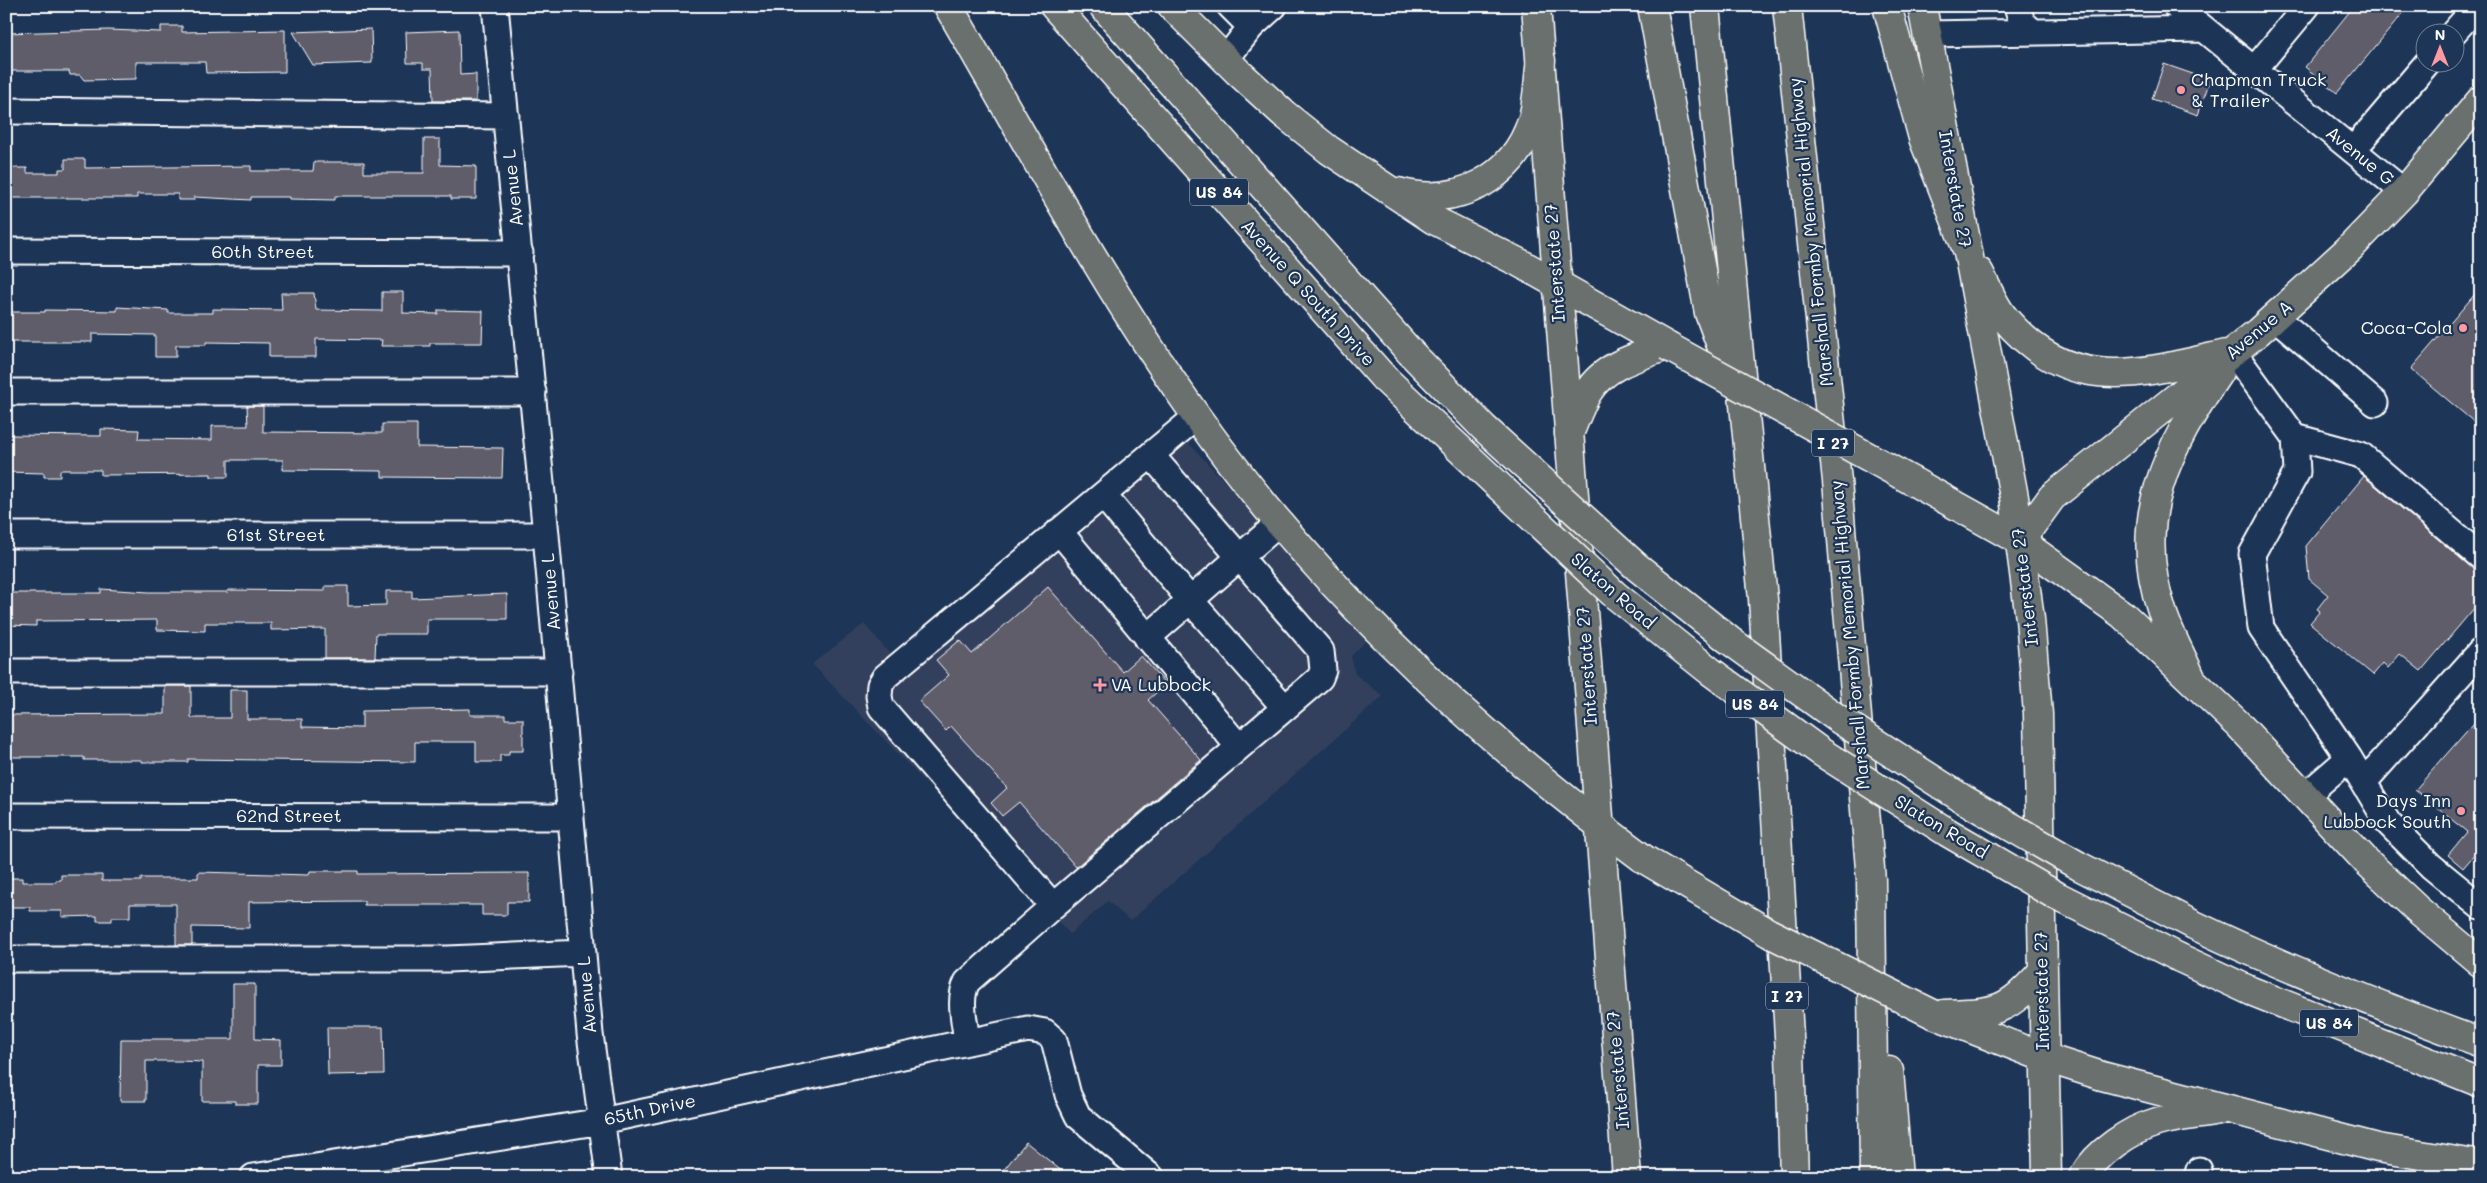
<svg xmlns="http://www.w3.org/2000/svg" width="2487" height="1183" font-family="Mali,sans-serif">
<style>
.built{fill:#31415d}
.building{fill:#5f5d6a;stroke:#fff}
.lines{fill:none;stroke-linecap:round;stroke-linejoin:round}
.minor-casing{stroke:#fff;stroke-width:29}
.major-casing{stroke:#fff;stroke-width:31}
.highway-casing{stroke:#fff;stroke-width:31}
.minor{stroke:#1d3557;stroke-width:25}
.major{stroke:#6b706d;stroke-width:28}
.highway{stroke:#6b706d;stroke-width:28}
.highway-bridge-casing{stroke:#fff;stroke-width:31;stroke-linecap:butt}
.highway-bridge{stroke:#6b706d;stroke-width:28}
.poi-dot{fill:#ff9aa2;stroke:#1d3557;stroke-width:2}
.labels{text-anchor:middle;stroke-width:4.5;stroke-linejoin:round;paint-order:stroke}
.shield{fill:#1d3557;stroke:#bbc2cd;stroke-width:1}
.shield-label{font-size:16px;font-weight:bold;fill:#fff}
.poi-label{font-size:18px;fill:#fff;stroke:#1d3557;text-anchor:start}
.street-label{font-size:18px;fill:#fff;stroke:#1d3557}
</style>
<rect width="100%" height="100%" fill="#1d3557"/>
<filter id="ink" filterUnits="userSpaceOnUse"><feTurbulence type="fractalNoise" baseFrequency=".02" numOctaves="2"/><feDisplacementMap in="SourceGraphic" scale="10" xChannelSelector="R" yChannelSelector="G"/><feConvolveMatrix kernelMatrix="1 2 1 2 8 2 1 2 1" color-interpolation-filters="sRGB"/></filter>
<g filter="url(#ink)">
<path class="built" d="M1176,429L1368,639L1351,656L1354,669L1355,674L1383,696L1130,921L1108,901L1070,934L812,664L864,624L903,669Z"/>
<path class="building" d="M2354,6H2409L2337,93L2305,67Z
M161,26H182V32L285,30V72L206,73L205,62H136V79L84,80L80,75H70L69,71H6V33L108,30L161,32Z
M371,29L372,63L313,65L293,32Z
M459,30L460,75L476,74V101H433L432,69H423V63H407L406,32Z
M2164,64L2210,80L2198,115L2152,99Z
M424,139H440V165L476,166V199H451V196H335V200L290,199V197H251V200L194,197V200H178V194H137V198H6V168H27V173H59V169H65V159H85V168L251,166V171H313L314,162H364V173H424Z
M2481,287V428L2411,369Z
M382,292H403V313L438,314V310L483,311L482,343H430V346H381L382,340L316,339V357H269V343L206,342V345H176V357H155V335L92,334V342H6V312H45V310L117,311V307L168,310V313H213V309L282,310L281,293H314L316,310L382,311Z
M247,406H263V432L382,433V424H417V447L503,448L502,478L382,477V471L283,470V460H228V477H211V474L101,475V470H60V477H44V473L6,472V435L101,436V429L139,430L138,439L212,440V426H248Z
M2364,476L2472,568L2481,571V600L2421,671L2400,654L2388,668L2383,663L2373,675L2310,623L2320,611L2317,609L2328,595L2309,579L2306,546Z
M325,586H348V606L386,605V591H412V598L507,594V619H427V634H376L375,658H325V629L271,630V623H205V631L157,630V620L36,621V626L6,625V593H101V589L149,592H228V590L325,591Z
M1048,587L1123,672L1141,656L1166,684L1148,700L1201,760L1076,867L1019,802L1002,816L991,803L1007,788L951,726L946,731L919,701L949,675L936,660L960,640L972,654Z
M165,686H191V718H230V690H247V719H302V727L362,728V711L470,709V715H505V719H523V751H509V755H500V762H476V742H415V762L188,759V762H142V760H84V757H6V715L165,714Z
M2481,715V847L2463,868L2448,855L2467,832L2415,790Z
M310,871H358V874L529,873V902H507V915H482V905H364V901L249,902V928L192,927V945H176V904H130V917H112V921H97V916L62,917V911H30V907H6V878H22V882H56V880H61V875H102V881H141V878H198V872L309,875Z
M233,984H255V1039L281,1040V1065H258V1104H235V1101H202V1062L180,1061H146V1101H120L121,1039H233Z
M327,1027H383L384,1074L328,1075Z
M1026,1142L1069,1177H998Z"/>
<g class="lines">
<defs>
<path id="minor" d="M495,6L546,535L590,1034L609,1177
M1230,6L1251,27L1274,6
M2017,6L2022,22L2033,32
M2176,6L2404,192
M2454,32L2477,6
M1927,34L2202,29
M1225,60L1251,27
M2254,70L2307,6
M6,111L506,116
M2353,150L2428,62
M6,251L520,253
M2275,317L2375,403
M2233,352L2295,437L2297,472L2252,554L2261,628L2349,758L2305,796
M6,392H533
M2295,437L2361,455L2481,557
M1151,455L1321,651L1323,670L1320,678L1053,906L881,707L879,696L880,685L885,677C989,590 1092,504 1196,417
M1103,495L1191,601L1285,708
M1059,531L1239,747
M6,535H546
M1147,638L1279,523
M6,672H559
M2349,758L2388,823L2431,866L2481,907
M2364,782L2481,651
M6,816L571,817
M6,959H448L583,953
M967,1042C965,1022 958,1000 967,982L1053,906
M253,1177L602,1121L1028,1029L1045,1032L1054,1040L1068,1095L1078,1116L1151,1177
M2197,1177L2199,1170"/>
<path id="major" d="M1536,6L1627,1177
M1922,6L2014,497L2030,619L2038,714L2047,1177
M1979,272C1986,286 1993,303 2002,315C2068,397 2140,374 2226,354
M2020,541L2052,497L2258,332L2350,248L2404,192L2481,100
M2191,678C2182,656 2169,634 2162,611C2130,518 2168,448 2219,372"/>
<path id="highway" d="M948,6C1029,145 1104,287 1197,417C1319,589 1476,734 1644,859
M1054,6L1384,378
M1103,6L1410,352
M1172,6L1238,72L1284,114L1329,150L1434,220L1520,263L1667,346
M1652,6L1709,313L1732,375
M1705,6L1763,599L1790,1053L1794,1177
M1787,6L1837,481L1871,880L1874,1177
M1887,6L1923,138L1966,247
M1398,192C1456,208 1513,179 1532,121C1538,103 1538,80 1541,60
M1569,434C1575,420 1580,405 1588,392C1604,365 1639,356 1667,346
M1914,482L2020,541L2123,615L2238,724L2366,861L2417,909L2481,963
M2194,925C2288,970 2383,1007 2481,1043
M2180,958L2251,991L2481,1083
M1933,1014L2043,1057L2102,1076L2378,1148L2481,1165
M1944,1014C1998,1012 2005,1013 2042,972
M1889,1071L1898,1177
M2083,1177C2097,1152 2130,1130 2157,1122C2177,1116 2199,1115 2219,1111"/>
</defs>
<use href="#minor" class="minor-casing"/>
<use href="#major" class="major-casing"/>
<use href="#highway" class="highway-casing"/>
<use href="#minor" class="minor"/>
<use href="#major" class="major"/>
<use href="#highway" class="highway"/>
<defs>
<path id="highway-bridge" d="M1667,346L1914,482
M1410,352L1484,428L1637,567L1729,640L1837,718L1963,799L2079,866L2194,925
M1384,378L1615,595L1710,671L1821,752L1947,832L2057,896L2180,958
M1644,859L1769,933L1933,1014"/>
</defs>
<use href="#highway-bridge" class="highway-bridge-casing"/>
<use href="#highway-bridge" class="highway-bridge"/>
</g>
</g>
<g class="poi-dot">
<circle cx="2181" cy="90" r="5"/>
<circle cx="2463" cy="328" r="5"/>
<path d="M1097.5 677.5h5v5h5v5h-5v5h-5v-5h-5v-5h5z"/>
<circle cx="2461" cy="811" r="5"/>
</g>
<g class="labels">
<g class="shield">
<rect x="1190" y="178.5" width="58" height="27" rx="4"/>
<rect x="1812" y="429.5" width="42" height="27" rx="4"/>
<rect x="1726" y="690.5" width="58" height="27" rx="4"/>
<rect x="1766" y="982.5" width="42" height="27" rx="4"/>
<rect x="2300" y="1009.5" width="58" height="27" rx="4"/>
</g>
<g class="shield-label">
<text x="1219" y="198">US 84</text>
<text x="1833" y="449">I 27</text>
<text x="1755" y="710">US 84</text>
<text x="1787" y="1002">I 27</text>
<text x="2329" y="1029">US 84</text>
</g>
<g class="poi-label">
<text x="2191" y="86">Chapman Truck<tspan x="2191" dy="21">&amp; Trailer</tspan></text>
<text x="2453" y="334" text-anchor="end">Coca-Cola</text>
<text x="1111" y="691">VA Lubbock</text>
<text x="2451" y="807" text-anchor="end">Days Inn<tspan x="2451" dy="21">Lubbock South</tspan></text>
</g>
<g class="street-label">
<text transform="translate(2360 156) rotate(39)" y="6">Avenue G</text>
<text transform="translate(513 188) rotate(-96)" y="6">Avenue L</text>
<text transform="translate(1955 189) rotate(80)" y="6">Interstate 27</text>
<text transform="translate(1811 232) rotate(-96)" y="6">Marshall Formby Memorial Highway</text>
<text x="263" y="258">60th Street</text>
<text transform="translate(1555 263) rotate(-94)" y="6">Interstate 27</text>
<text transform="translate(1308 293) rotate(48)" y="6">Avenue Q South Drive</text>
<text transform="translate(2259 330) rotate(-40)" y="6">Avenue A</text>
<text x="276" y="541">61st Street</text>
<text transform="translate(2025 587) rotate(-97)" y="6">Interstate 27</text>
<text transform="translate(1613 591) rotate(41)" y="6">Slaton Road</text>
<text transform="translate(551 592) rotate(-95)" y="6">Avenue L</text>
<text transform="translate(1850 635) rotate(-95)" y="6">Marshall Formby Memorial Highway</text>
<text transform="translate(1587 666) rotate(-94)" y="6">Interstate 27</text>
<text x="289" y="822">62nd Street</text>
<text transform="translate(1941 827) rotate(31)" y="6">Slaton Road</text>
<text transform="translate(2042 991) rotate(-91)" y="6">Interstate 27</text>
<text transform="translate(587 995) rotate(-95)" y="6">Avenue L</text>
<text transform="translate(1618 1070) rotate(-95)" y="6">Interstate 27</text>
<text transform="translate(650 1110) rotate(-12)" y="6">65th Drive</text>
</g>
</g>
<rect width="2487" height="1183" fill="none" stroke="#1d3557" stroke-width="25"/>
<rect x="12" y="12" width="2462" height="1158" fill="none" stroke="#fff" stroke-width="2" filter="url(#ink)"/>
<g transform="translate(2440 48)"><circle r="24" fill="#1d3557" stroke="#77869a"/>
<path d="M0-4L9 19L0 12L-9 19Z" fill="#ff9aa2"/>
<text y="-8" font-size="14" font-weight="bold" text-anchor="middle" fill="#ffffff">N</text>
</g>
</svg>
